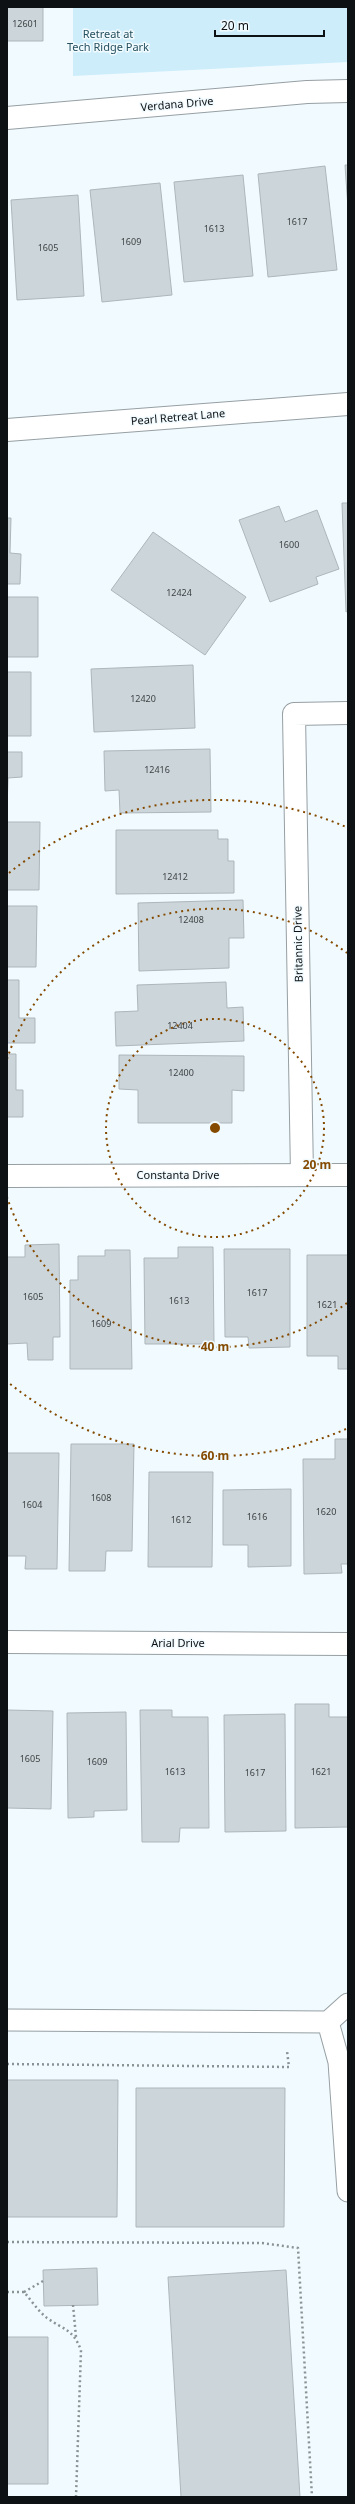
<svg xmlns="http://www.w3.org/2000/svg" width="355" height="2504" font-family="'Noto Sans',sans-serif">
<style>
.green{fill:#cdedfb}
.building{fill:#ccd6da;stroke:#adb6ba}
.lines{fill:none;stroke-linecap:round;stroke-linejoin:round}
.service-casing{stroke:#969fa3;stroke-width:23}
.minor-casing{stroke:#969fa3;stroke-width:24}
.path{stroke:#8b9295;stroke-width:2.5;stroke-dasharray:2 3;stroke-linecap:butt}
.service{stroke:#fff;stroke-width:21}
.minor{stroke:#fff;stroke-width:22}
.ring{fill:none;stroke:#844a00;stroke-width:2;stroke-dasharray:2 4}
.labels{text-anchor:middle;stroke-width:3;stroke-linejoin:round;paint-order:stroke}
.number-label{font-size:9px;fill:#3e4245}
.park-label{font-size:11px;fill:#265160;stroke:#f1fbff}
.street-label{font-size:11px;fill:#0e1113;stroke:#f1fbff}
.centre{fill:#844a00;stroke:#f1fbff;stroke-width:2}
.ring-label{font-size:12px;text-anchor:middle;font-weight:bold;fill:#844a00;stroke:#f1fbff;stroke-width:3;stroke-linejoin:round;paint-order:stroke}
</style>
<rect width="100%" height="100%" fill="#f1fbff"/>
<path class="green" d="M73,7H348V62L73,76Z"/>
<path class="building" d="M7,7H43V41H7Z
M345,165H348V208Z
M325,166L337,270L268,277L258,174Z
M243,175L253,276L184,282L174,182Z
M160,183L172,295L102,302L90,190Z
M78,195L84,296L17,300L11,200Z
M342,503H348V611L346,612Z
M279,506L285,522L317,510L339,569L316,577L318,584L270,602L239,520Z
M7,518H11L10,553L21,554L20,584H7Z
M153,532L246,597L205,655L111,590Z
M7,597H38V657H7Z
M193,665L195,728L94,732L91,669Z
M7,672H31V736H7Z
M210,749L211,812L120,813L119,790L105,791L104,751Z
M7,752H22V777L8,778L7,810Z
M7,822H40L39,890H7Z
M116,830H218V839H228V861H234V893L116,894Z
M243,900L244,938H229V968L139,971L138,903Z
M7,906H37L36,967H7Z
M7,980H19V1018H35V1043H7Z
M226,982L227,1008L243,1007L244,1041L116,1046L115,1012L138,1011L137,985Z
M7,1054H16V1090H23V1117H7Z
M119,1055L244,1056V1091L232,1090V1123H138V1090L119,1089Z
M59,1244L60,1337H53V1360H28L27,1343L7,1344V1257H25V1245Z
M178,1247H213L214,1344H145L144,1258H178Z
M224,1249H290V1347L249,1348L248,1337H225Z
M105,1250H130L132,1369H70V1280H78V1256H105Z
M307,1255H348V1369H338V1356H307Z
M335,1439H348V1564H341L342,1573L304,1574L303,1459H335Z
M71,1444H134L132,1551H106L105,1571H69Z
M7,1453H59L57,1569H25L26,1556H7Z
M149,1472H213L212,1567H148Z
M291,1489V1566L248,1567V1545H223V1490Z
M295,1704H329V1717H348V1827L295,1828Z
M7,1710L53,1711L51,1809L7,1808Z
M140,1710H172V1717H208L209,1828H180L179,1842H142Z
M126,1712L127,1810L94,1811V1817L68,1818L67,1713Z
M285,1714L286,1831L225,1832L224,1715Z
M7,2080H118L117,2217H7Z
M136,2088H285L284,2227H136Z
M97,2268L98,2305L44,2306L43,2270Z
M286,2270L300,2497H181L168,2277Z
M7,2337H48V2484H7Z"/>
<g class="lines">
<defs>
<path id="service" d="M7,2020L328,2022L348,2004
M328,2022L339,2062L348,2191"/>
<path id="minor" d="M7,118L307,92L348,91
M7,430L348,404
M302,1175L294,714L348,713
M7,1176L348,1175
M7,1642L348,1644"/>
</defs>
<use href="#service" class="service-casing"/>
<use href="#minor" class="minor-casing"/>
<path class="path" d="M7,2064L289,2067L287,2051
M7,2242L262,2243L298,2248L312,2497
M7,2292H24C31,2300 38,2311 47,2318C64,2330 73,2329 81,2350L76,2497
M24,2292L43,2281
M73,2305L76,2337"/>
<use href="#service" class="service"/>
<use href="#minor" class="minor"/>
</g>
<g class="ring">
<circle cx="215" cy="1128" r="109"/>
<path d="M347 1303A219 219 0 0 1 7 1197M7 1059A219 219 0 0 1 347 953"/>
<path d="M346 1429A328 328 0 0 1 9 1383M9 873A328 328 0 0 1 346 827"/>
</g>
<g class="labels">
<g class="number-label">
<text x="25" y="27">12601</text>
<text x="297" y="225">1617</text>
<text x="214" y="232">1613</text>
<text x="131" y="245">1609</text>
<text x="48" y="251">1605</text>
<text x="289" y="548">1600</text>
<text x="179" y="596">12424</text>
<text x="143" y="702">12420</text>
<text x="157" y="773">12416</text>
<text x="175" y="880">12412</text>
<text x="191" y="923">12408</text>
<text x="180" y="1029">12404</text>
<text x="181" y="1076">12400</text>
<text x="257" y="1296">1617</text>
<text x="33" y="1300">1605</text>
<text x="179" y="1304">1613</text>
<text x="327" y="1308">1621</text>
<text x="101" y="1327">1609</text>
<text x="101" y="1501">1608</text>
<text x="32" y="1508">1604</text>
<text x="326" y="1515">1620</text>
<text x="257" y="1520">1616</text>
<text x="181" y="1523">1612</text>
<text x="30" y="1762">1605</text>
<text x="97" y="1765">1609</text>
<text x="175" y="1775">1613</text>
<text x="321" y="1775">1621</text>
<text x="255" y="1776">1617</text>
</g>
<g class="park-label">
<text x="108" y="38">Retreat at<tspan x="108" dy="13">Tech Ridge Park</tspan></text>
</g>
<g class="street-label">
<text transform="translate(177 104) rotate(-5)" y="4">Verdana Drive</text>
<text transform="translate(178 417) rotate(-5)" y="4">Pearl Retreat Lane</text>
<text transform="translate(298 944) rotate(-91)" y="4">Britannic Drive</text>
<text x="178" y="1179">Constanta Drive</text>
<text x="178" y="1647">Arial Drive</text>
</g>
</g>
<circle cx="215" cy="1128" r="6" class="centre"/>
<g class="ring-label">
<text x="317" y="1169">20 m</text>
<text x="215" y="1351">40 m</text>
<text x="215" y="1460">60 m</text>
</g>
<rect width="355" height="2504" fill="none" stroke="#0e1113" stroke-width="16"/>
<path d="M215 30v6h109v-6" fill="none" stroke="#0e1113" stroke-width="2"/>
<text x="221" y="30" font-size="12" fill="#0e1113" stroke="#f1fbff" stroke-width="3" paint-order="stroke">20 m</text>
</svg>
